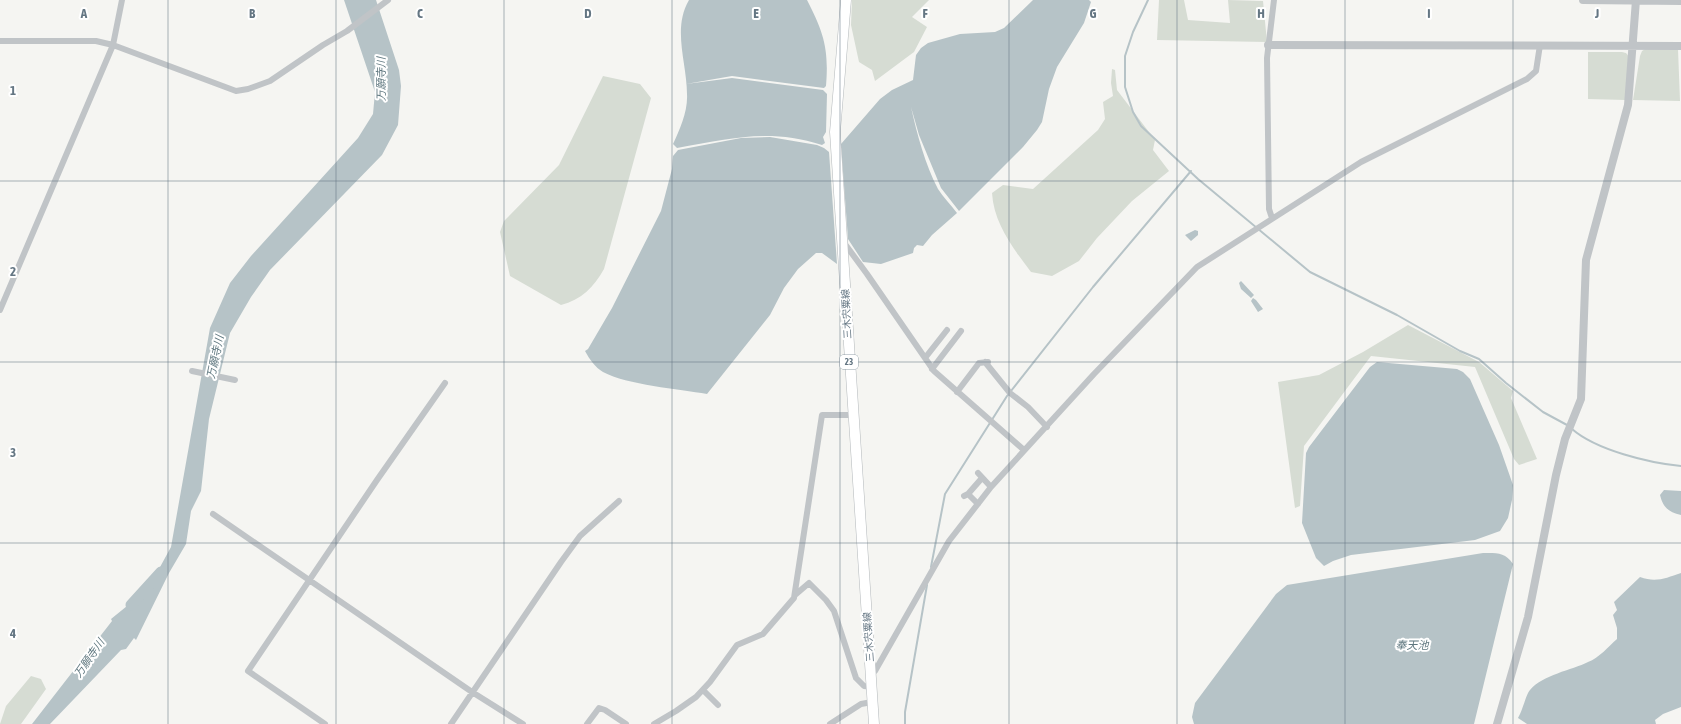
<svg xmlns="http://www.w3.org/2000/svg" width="1681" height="724" font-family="'Asap Condensed','Noto Sans JP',sans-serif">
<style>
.green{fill:#d6dcd3}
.water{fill:#b6c3c7}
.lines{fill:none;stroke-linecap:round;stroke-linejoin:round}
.stream{stroke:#b6c3c7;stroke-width:2}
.river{stroke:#b6c3c7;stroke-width:11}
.primary-casing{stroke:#b3b8bb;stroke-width:11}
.minor{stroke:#c0c4c7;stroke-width:6}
.tertiary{stroke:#c0c4c7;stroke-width:8}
.primary{stroke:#fff;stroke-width:10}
.grid{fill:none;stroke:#647683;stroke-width:1;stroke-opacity:0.55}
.labels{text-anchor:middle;stroke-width:4;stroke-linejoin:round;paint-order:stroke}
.shield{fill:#fff;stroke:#929fa8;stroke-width:1}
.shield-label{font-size:9px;font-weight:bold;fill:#647683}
.street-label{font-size:10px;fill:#647683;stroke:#fff}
.water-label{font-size:11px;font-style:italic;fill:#5f777f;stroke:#fff}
.grid-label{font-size:13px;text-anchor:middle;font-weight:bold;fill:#647683;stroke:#fff;stroke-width:4;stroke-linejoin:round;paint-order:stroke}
</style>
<rect width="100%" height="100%" fill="#f5f5f2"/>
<path class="green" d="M852,0H929L912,17L927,27L914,52L875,81L872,70L859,62L851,25Z
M1159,0H1184L1188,20L1230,23L1228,0L1263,1L1267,42L1157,40Z
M1647,48L1678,49L1680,101L1633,100L1640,56L1642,51Z
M1588,52H1622L1626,53L1630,58L1625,100L1588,99Z
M1112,69L1115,70L1117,90L1155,140L1153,150L1169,171L1132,201L1097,238L1079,261L1052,276L1031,272C1013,248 994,224 992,193L1003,185L1033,189L1098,130L1105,119L1103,102L1113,96L1111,83Z
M603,76L640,84L651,98L604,269C594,287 581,300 561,305L510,276L500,232L504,221L559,165Z
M1408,325L1479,362L1513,391L1511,398L1537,459L1519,465L1514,459L1475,367L1371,356L1304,446L1300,506L1295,508L1278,382L1319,375L1363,352Z
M31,676L41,679L46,689L21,724H0L6,706Z"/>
<path class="water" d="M344,0H376L399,70L401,86L398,125L382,155L270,270L251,297L230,333L209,419L201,491L191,511L186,544L169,573L136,640L134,638L126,649L121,650L50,724H32L112,621L111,619L148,589L171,547L210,328L230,283L251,256L358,138L373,114L375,92Z
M689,0H807C824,33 829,49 826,86L824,88L732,76L686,84L732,78L823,90L827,94L826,132L823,137L825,143L822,145C768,128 730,139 677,148L673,144C680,129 688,111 687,94C687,63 672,29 689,0Z
M1033,0H1089L1091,2L1084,23L1057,67L1049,89L1042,122L1037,130L1023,147L959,211L941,188L919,135L911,107C917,134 925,164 938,189C943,197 951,205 957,213L932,235L923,246L917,245L914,248L913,253L881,264L863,262L848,239L841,144L880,99L892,90L913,80L916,55L921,48L928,43L960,34L995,32L1004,28Z
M770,137L817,145L824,148L829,152L837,264L822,253H816L798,269L784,288L770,315L707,394C679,389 627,385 603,372C595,367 590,360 585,351L588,349L612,308L661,211L672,169L673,156L678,150L741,138Z
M1195,230L1198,231V235L1191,241L1185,235Z
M1241,281L1254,295L1251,298L1241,289L1239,283Z
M1253,298L1256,300L1263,309L1258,312L1251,301Z
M1377,362L1457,369L1463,372L1470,379L1499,445L1513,485L1512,500L1508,518L1500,531L1475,540L1351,555L1333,561L1324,566L1316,558L1302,523L1306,453L1309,447L1370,367Z
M1664,490L1681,491V515C1668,512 1663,507 1660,495Z
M1483,553C1497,553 1505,552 1513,564L1474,724H1194L1192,717L1195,703L1276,594L1287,585Z
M1681,573V707L1663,714L1655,720L1656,724H1527L1518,718C1523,710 1526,694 1530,690C1542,675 1572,670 1588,662C1599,658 1609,646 1617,639V628L1613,615L1617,610L1614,602L1640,577C1656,583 1666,578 1681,573Z"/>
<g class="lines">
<path class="stream" d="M1148,0L1133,32L1125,56V87L1133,112L1141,126L1198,179L1310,272L1397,315L1460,351L1479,359L1506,383L1543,412L1567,425
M1572,429C1596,450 1649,463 1681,466
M931,567L945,494L1007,396L1093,287L1191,171
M905,724V712L927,585"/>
<path class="river" d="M131,605L161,572"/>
<defs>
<path id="primary" d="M846,0L835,132L874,724"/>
</defs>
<use href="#primary" class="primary-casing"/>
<path class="minor" d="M0,41H96L113,45L228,88L236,91L248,89L270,81L323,45L347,31L388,0
M1272,218L1269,209L1267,58L1274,0
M842,240L867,274L934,371L1024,450
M0,310L113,45L122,0
M925,358L947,330
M985,362L1010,393L1028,407L1047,427
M932,369L961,331
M192,371L235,380
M957,392L979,363L988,362
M978,473L991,487
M968,494L978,504
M964,496L968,494L982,478
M213,514L472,692L523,724
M795,595L809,583L826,600L834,611L856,678L864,686L872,687
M871,672L875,671L949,541L991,487L1094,374L1197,267L1361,162L1527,79L1536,71L1540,45
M703,690L718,705
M325,724L248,671L377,480L445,383
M451,724L561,562L580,536L619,501
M587,724L599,708L605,710L626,724
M654,724L676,711L696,697L710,682L737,645L763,634L794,598L822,415H853
M830,724L861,704L872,702"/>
<path class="tertiary" d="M1583,0L1681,1
M1268,45L1681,46
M1497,724L1528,617L1556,475L1565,439L1581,399L1586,260L1628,105L1636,0"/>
<use href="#primary" class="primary"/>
</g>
<path class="grid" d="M168,0V724M336,0V724M504,0V724M672,0V724M840,0V724M1009,0V724M1177,0V724M1345,0V724M1513,0V724M0,181H1681M0,362H1681M0,543H1681"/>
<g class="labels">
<rect class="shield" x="840" y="355" width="18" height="14" rx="3"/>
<g class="shield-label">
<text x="849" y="365">23</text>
</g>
<g class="street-label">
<text transform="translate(846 314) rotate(-93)" y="4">三木宍粟線</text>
<text transform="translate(868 637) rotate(-94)" y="4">三木宍粟線</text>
</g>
<g class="water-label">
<text transform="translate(381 79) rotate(-90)" y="4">万願寺川</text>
<text transform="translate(215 357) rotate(-78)" y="4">万願寺川</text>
<text x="1412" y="649">奉天池</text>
<text transform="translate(89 658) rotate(-55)" y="4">万願寺川</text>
</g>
</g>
<g class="grid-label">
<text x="84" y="18">A</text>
<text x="252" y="18">B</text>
<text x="420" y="18">C</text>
<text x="588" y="18">D</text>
<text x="756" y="18">E</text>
<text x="925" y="18">F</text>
<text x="1093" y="18">G</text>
<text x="1261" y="18">H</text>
<text x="1429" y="18">I</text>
<text x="1597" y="18">J</text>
<text x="13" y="95">1</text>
<text x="13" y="276">2</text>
<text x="13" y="457">3</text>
<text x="13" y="638">4</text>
</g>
</svg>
